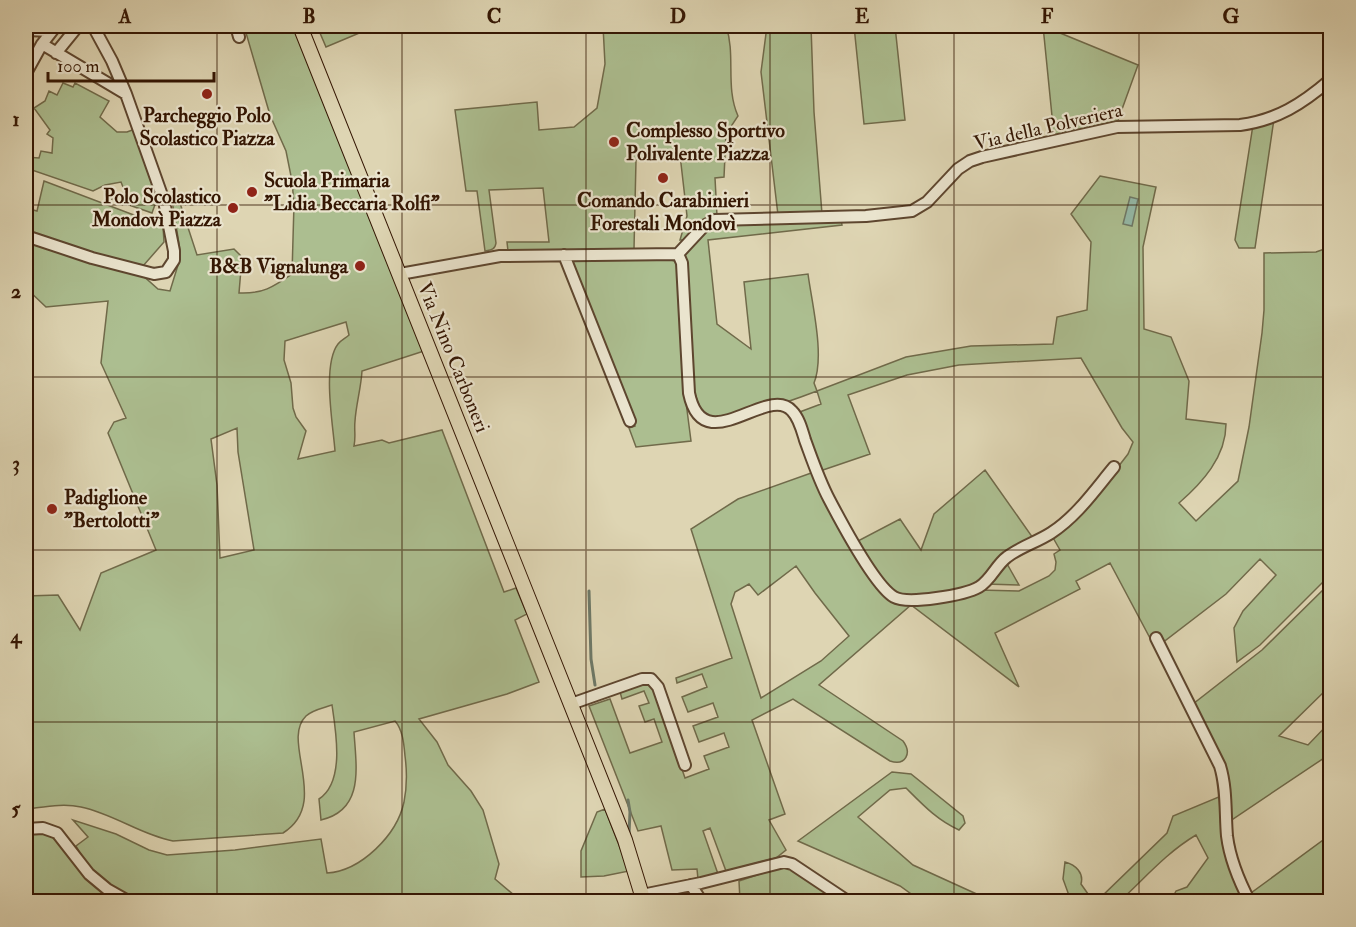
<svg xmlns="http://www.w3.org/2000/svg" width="1356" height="927" font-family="'IM FELL Double Pica',serif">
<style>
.green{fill:#acbe90;stroke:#706a4a;stroke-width:1.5;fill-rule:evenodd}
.water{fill:#94b9a8;stroke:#6e7866;stroke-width:1.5}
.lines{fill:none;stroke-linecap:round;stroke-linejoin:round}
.stream{stroke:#6e7866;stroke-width:3}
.minor-casing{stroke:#5e462f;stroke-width:14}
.major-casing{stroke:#341603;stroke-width:16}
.minor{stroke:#eae4ce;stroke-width:10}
.major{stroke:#ded5b3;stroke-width:14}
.grid{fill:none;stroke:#341603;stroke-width:1.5;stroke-opacity:0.55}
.poi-dot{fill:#8f2418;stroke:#eae4ce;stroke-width:2}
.labels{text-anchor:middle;stroke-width:4.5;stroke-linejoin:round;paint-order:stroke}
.poi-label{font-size:20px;font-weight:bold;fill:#341603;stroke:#eae4ce;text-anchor:start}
.street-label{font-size:20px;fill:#341603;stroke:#eae4ce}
.neatline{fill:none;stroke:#341603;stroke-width:2}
.grid-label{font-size:20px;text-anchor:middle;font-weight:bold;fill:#341603}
</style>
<rect width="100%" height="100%" fill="#ded5b3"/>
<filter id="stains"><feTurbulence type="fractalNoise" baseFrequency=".00333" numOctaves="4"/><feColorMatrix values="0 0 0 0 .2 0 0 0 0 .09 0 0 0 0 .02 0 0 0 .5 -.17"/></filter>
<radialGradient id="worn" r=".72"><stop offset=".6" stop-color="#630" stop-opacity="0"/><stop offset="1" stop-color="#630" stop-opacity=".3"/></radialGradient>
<path class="green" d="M244,26H293L424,351L362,371C361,388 356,405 355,421C354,430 356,437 354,446L382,440L389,443L442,430L504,592L516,588L527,614L515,620L539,682L507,694L419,719L437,742L448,765L471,791L483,810L499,864L495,879L521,901H141C112,890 91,874 76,846L88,837L73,820L116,834L149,850L167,855L235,850L321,839L327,873C361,871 397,835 404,802C407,787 407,771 405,756C404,745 403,730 395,721L354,732C356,766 365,810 321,820L319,799C345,782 336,732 332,705C323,708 312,710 306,716C280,741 331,803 283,833L173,841C141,835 114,814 81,807C63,803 44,807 26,809V596L58,595L80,630L101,573L156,550L108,433L114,422L126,418L101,363L108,301L46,307L26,288V240L141,274L158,289L170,291L178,265L180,250L171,194L176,191L197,255L234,249L242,257L239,293C263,294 273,287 292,274L294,204L292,181L286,151L270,115ZM346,322L349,335C346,338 341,340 338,344C322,365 333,424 335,451L298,459L306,431L296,417L293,408L291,383L284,360L285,341ZM237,428L238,452L254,550L220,558L217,485L211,439Z
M317,26H376L326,47Z
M603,26H726C736,55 725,87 738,116L726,134L724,177L715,178L717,216L685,240H680L687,216L680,155L636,160L634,249L508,251L507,242H549L543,188L489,190L496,243C495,250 491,250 485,251L477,191H466L455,110L537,102L539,130L574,127L597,108L605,64Z
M767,26H811L814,112L822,214L778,215L761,72Z
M854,26H895L905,120L864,124Z
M1043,26L1138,65L1117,123L1045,140L1050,128L1052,116Z
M63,83L73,87L75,83L109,101L100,117L117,132H127L135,129L157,199L152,213L112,199L125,192L121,182L105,185L93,191L26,168V157L39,158L41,151L52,153L53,138L47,134L50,130L34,108L45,101L49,91L57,95Z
M1274,119L1255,248H1239L1235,240L1253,125Z
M1100,176L1156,187L1143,247L1144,329L1171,337L1189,381L1186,419L1226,424C1226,457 1202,483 1179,503L1196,521L1238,481L1249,427L1262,333L1264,310V253L1316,252L1330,247V276L1328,280L1324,347L1330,381V575L1260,645L1237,662L1234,628L1243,611L1276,575L1260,559L1226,594L1162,643L1160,639L1150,638L1110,563L1076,581L1080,589L995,633L1019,687L911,605L819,685L903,741C912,753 906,766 890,761L793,699L752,720L785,814L769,820L786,850L776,858L726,871L710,828L703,831L718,874L698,879L697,869L672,870L661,826L638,831L589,706L610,699L630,753L662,742L654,719L645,722L639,706L649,703L644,691L622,699L620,692L642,683L649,684L654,688L685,778L709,769L704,756L729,747L724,733L699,742L693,726L718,717L713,703L688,712L682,697L707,687L702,674L677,683L676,678L732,658L691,529L738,499L814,472L821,492L899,603L911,605L979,590L1019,591L1049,576L1055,570L1056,562L1054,554L1060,550L1052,536L1091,502L1128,454L1133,442L1122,428L1081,358L959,365L907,375L848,395L870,454L820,471L797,413L821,404L817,391C796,399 726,425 707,415C699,411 697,398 694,391L685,251L707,229L715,224L841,220L842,225L708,240L717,324L751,349L744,282L808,274C812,304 825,356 814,383L817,391L906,357L971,346L1053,344L1057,317L1087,310L1091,242L1071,214ZM796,566L815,593L849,636L821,661L761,698L731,604L735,592L749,584L758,595Z
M44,181L163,226L164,242L143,266L93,255L31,234L26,230V208L37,211Z
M667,259L675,261L677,265L683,379L691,441L636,447L629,428L635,426L570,261Z
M985,470L1033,538L979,582L961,589L910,598L890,590L856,542L900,519L921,550L934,514Z
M1006,562L1019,585L986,584Z
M1330,583V686L1279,736L1308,745L1330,722V754L1230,821L1229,786L1193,704L1262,650Z
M892,772L911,774L963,816L965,823L959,830C937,820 923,805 906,788L890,790L858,817L913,865L992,901H921L900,886L798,841Z
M1221,796L1230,870L1245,901H1171L1176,891L1187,887L1208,858L1196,835C1166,853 1145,878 1120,901L1096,902L1167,833L1173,816Z
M605,809L629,871L604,876L581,877V851L597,812Z
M37,833H45L57,840L120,902H26V834Z
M1330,835V901H1255L1251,893Z
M1065,862C1076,865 1084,873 1081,884L1093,901H1071L1063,879Z
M781,867L789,868L839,901H740L739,881Z"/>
<path class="water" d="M1130,197L1138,199L1132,226L1123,224Z"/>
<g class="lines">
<path class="stream" d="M589,591L591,659L595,685
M628,800L630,812L629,834"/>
<defs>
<path id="minor" d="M236,26L239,37
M26,30L52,31
M42,44L126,94
M56,53L78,26
M26,73L42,44L56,26
M26,236L92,258L154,274L166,272L174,260V251L164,201L126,94L112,61L93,26
M678,254L682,263L689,393C703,462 768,383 792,411C799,418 802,430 805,440C812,459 819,480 829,499C840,520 875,586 894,597C908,605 965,595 979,587C991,580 996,565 1007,557C1020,547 1037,542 1051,533C1077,516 1094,491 1114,467
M678,254L704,226L715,220L866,216L912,211L927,202L958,169L970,161L982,157L1117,127L1240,125C1277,120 1302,104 1330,80
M564,255L630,421
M400,274L500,256L678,254
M1156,638L1220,766C1227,789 1225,813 1227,836C1230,860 1239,881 1250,902
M571,704L642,679H651L658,687L685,765
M26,829L43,828L57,833L89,874L107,889L130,902
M691,885L702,902
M634,902L642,895L701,883L784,862L792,864L849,902"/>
<path id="major" d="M300,26L625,840L644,902"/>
</defs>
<use href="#minor" class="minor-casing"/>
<use href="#major" class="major-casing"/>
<use href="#minor" class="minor"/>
<use href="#major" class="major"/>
</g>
<path class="grid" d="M217,26V902M402,26V902M586,26V902M770,26V902M954,26V902M1139,26V902M26,205H1330M26,377H1330M26,550H1330M26,722H1330"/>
<g class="poi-dot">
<circle cx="207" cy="94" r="6"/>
<circle cx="614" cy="142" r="6"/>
<circle cx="663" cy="178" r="6"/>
<circle cx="252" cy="192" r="6"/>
<circle cx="233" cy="208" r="6"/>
<circle cx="360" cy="266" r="6"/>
<circle cx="52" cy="509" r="6"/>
</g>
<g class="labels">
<g class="poi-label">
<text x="207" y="122" text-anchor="middle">Parcheggio Polo<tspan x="207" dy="23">Scolastico Piazza</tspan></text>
<text x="626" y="137">Complesso Sportivo<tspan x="626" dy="23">Polivalente Piazza</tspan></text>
<text x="264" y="187">Scuola Primaria<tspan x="264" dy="23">"Lidia Beccaria Rolfi"</tspan></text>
<text x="221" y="203" text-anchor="end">Polo Scolastico<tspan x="221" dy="23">Mondovì Piazza</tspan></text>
<text x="663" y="207" text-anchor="middle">Comando Carabinieri<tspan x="663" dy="23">Forestali Mondovì</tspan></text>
<text x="348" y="273" text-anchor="end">B&amp;B Vignalunga</text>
<text x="64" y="504">Padiglione<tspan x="64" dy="23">"Bertolotti"</tspan></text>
</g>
<g class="street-label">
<text transform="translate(1048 126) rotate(-13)" y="7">Via della Polveriera</text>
<text transform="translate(454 357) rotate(68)" y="7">Via Nino Carboneri</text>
</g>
</g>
<rect width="1356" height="927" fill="none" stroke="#ded5b3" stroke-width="66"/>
<path d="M48 72v9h166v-9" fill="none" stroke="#341603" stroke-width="3"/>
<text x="57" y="72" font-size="18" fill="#341603" stroke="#eae4ce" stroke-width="4.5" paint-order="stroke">100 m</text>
<rect x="33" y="33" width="1290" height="861" class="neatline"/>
<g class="grid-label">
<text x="125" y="23">A</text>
<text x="309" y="23">B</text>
<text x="494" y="23">C</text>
<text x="678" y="23">D</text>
<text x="862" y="23">E</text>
<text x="1047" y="23">F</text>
<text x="1231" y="23">G</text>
<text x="16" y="126">1</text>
<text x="16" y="298">2</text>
<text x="16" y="470">3</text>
<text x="16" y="643">4</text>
<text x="16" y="815">5</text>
</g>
<rect width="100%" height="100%" filter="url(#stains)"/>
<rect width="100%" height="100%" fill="url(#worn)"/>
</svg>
